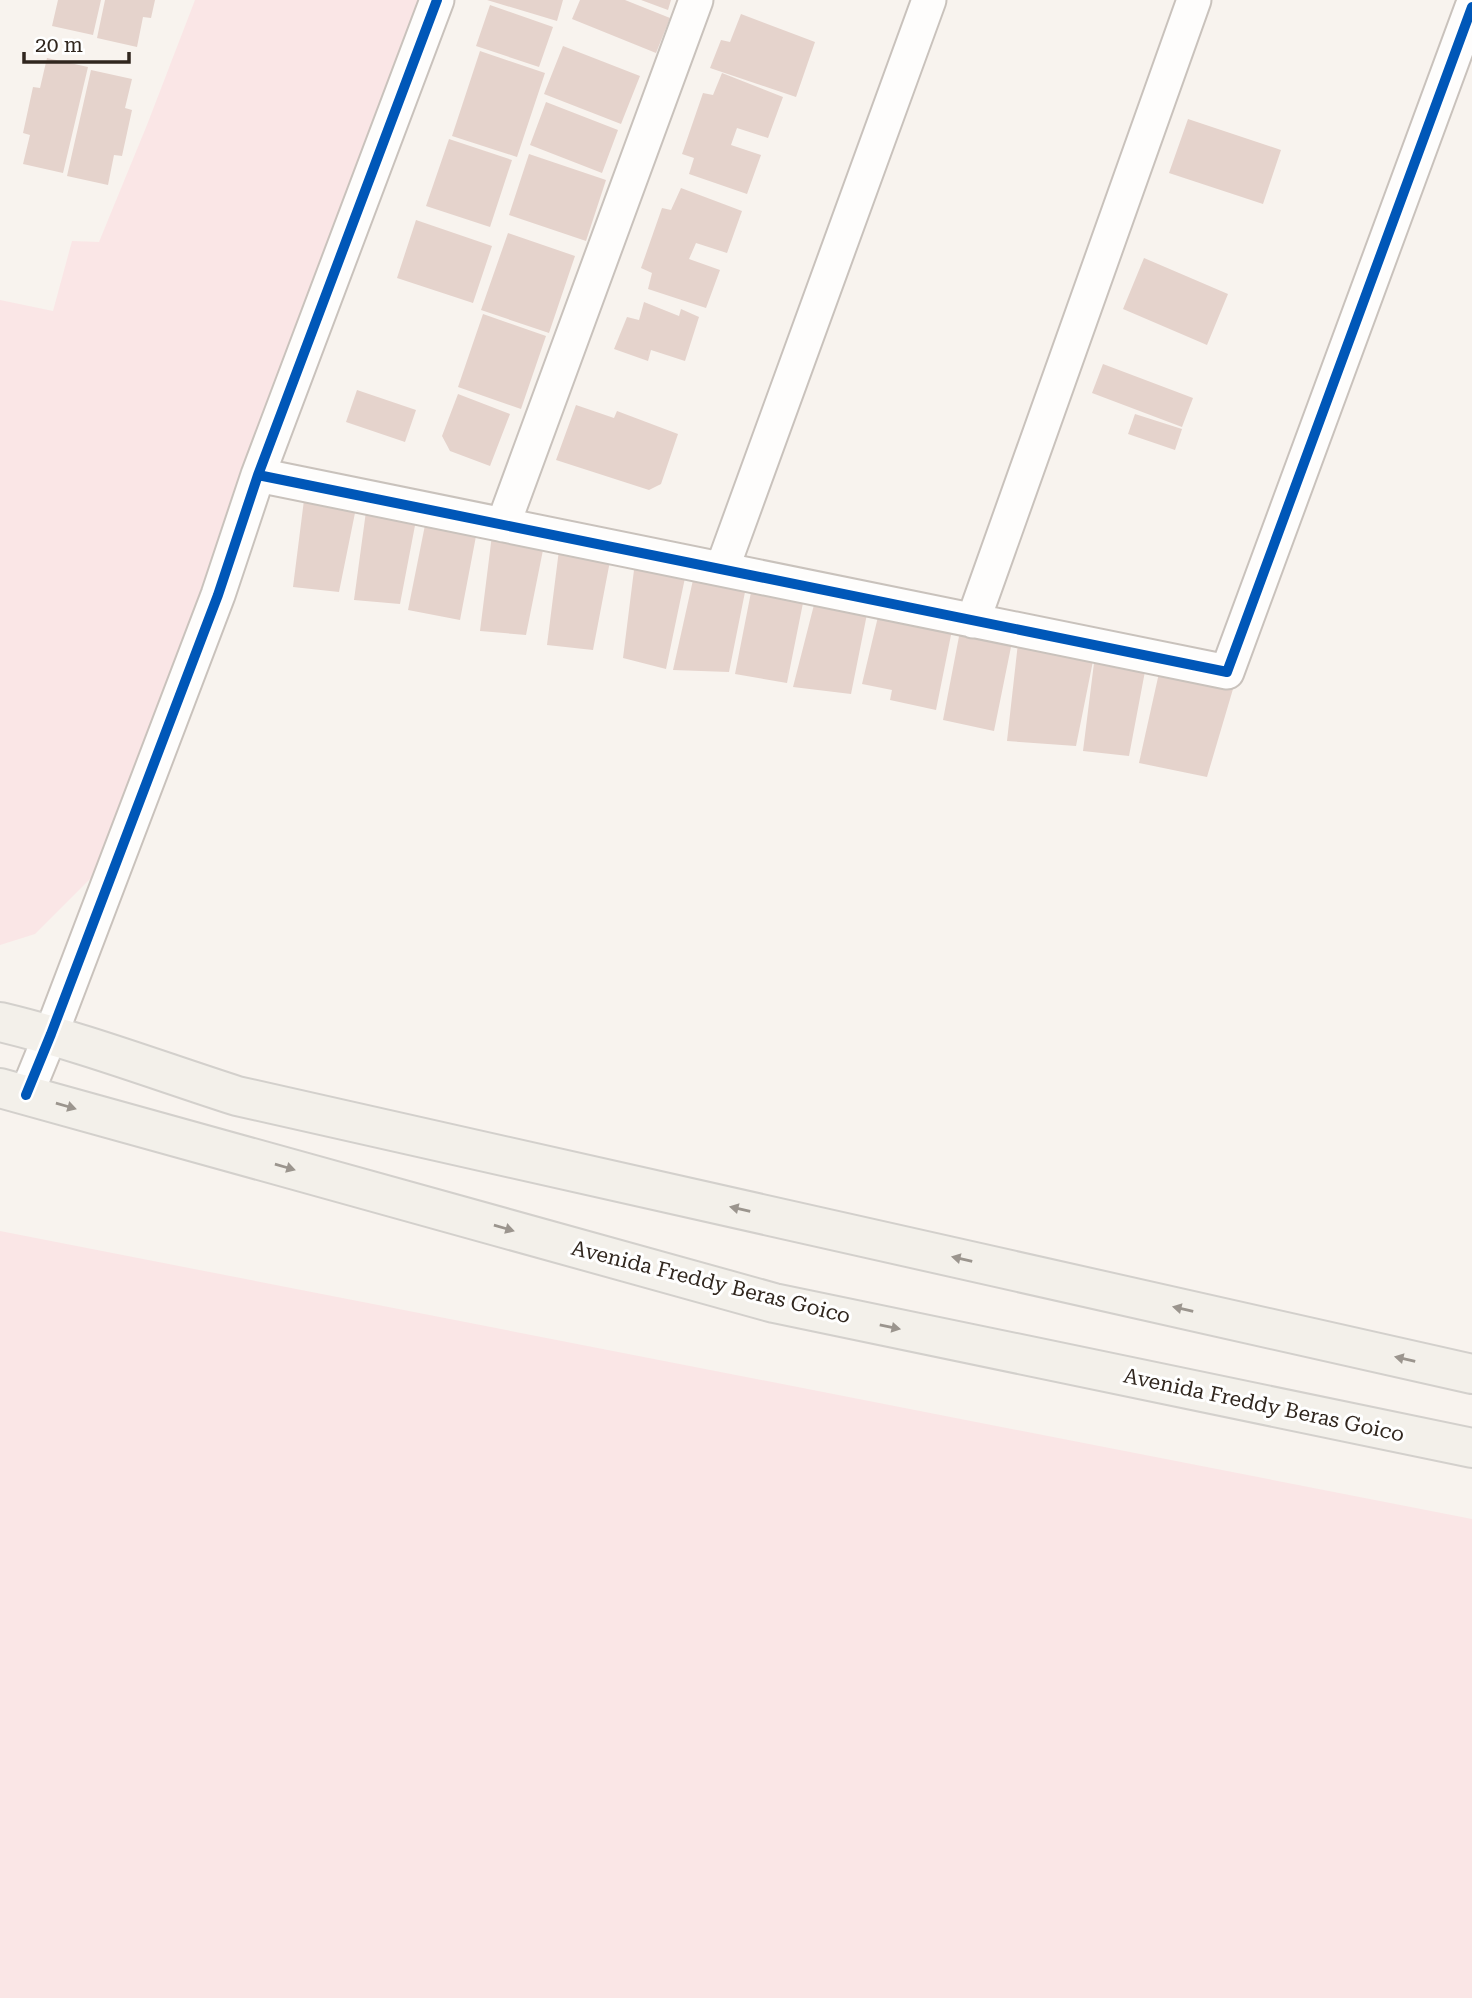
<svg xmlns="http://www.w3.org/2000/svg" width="1472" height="1998" font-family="'Roboto Serif',serif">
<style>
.green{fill:#fae6e6}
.building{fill:#e5d3cc}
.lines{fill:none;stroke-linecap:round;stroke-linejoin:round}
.minor-casing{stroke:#c9c2bc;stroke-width:37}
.primary-casing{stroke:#d3d0cc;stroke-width:42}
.minor{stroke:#fefdfc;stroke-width:33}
.primary{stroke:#f3f0ea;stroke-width:38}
.cycleway-casing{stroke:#fff;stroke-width:15}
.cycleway{stroke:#0057b8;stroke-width:10}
.oneway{fill:#9b958e}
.labels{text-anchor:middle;stroke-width:6;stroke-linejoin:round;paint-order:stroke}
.street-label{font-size:21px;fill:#30261e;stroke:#fff}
</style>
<rect width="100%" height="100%" fill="#f8f3ee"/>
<path class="green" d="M195,0H431L109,860L35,934L0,945V300L53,311L72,241L99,242L147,125Z
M0,1231L1472,1519V1998H0Z"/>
<path class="building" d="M58,0H101L93,35L52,26Z
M105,0H155L151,18L143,17L137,47L97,38Z
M487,0H563L557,21Z
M580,0H625L670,18L656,53L572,19Z
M641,0H671L668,10Z
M490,5L553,27L539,67L476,46Z
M741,14L815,42L796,97L710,68L721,40L730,42Z
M563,46L640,76L621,124L544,94Z
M480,51L545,73L517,157L452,136Z
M47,58L88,67L63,173L23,164L30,135L23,133L33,87L40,88Z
M91,70L132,79L125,108L132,110L122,156L114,155L108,185L67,176Z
M722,73L783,97L768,138L737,128L731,145L761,155L747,194L689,174L694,158L682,154L703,93L713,95Z
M546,102L618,130L602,173L530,145Z
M1188,119L1281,150L1263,204L1169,173Z
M449,139L512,160L490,227L426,206Z
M529,154L606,180L586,241L509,215Z
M681,188L742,211L727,253L696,243L689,259L720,270L706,308L648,289L652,273L641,268L662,208L671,210Z
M416,220L492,246L473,303L397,278Z
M508,233L575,256L549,333L481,310Z
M1144,258L1228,294L1207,345L1123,309Z
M644,302L679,316L681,309L699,317L685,361L651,350L648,361L614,349L627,317L639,320Z
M483,314L546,336L521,409L458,387Z
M1103,364L1193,398L1182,427L1092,393Z
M357,390L416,410L405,442L346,422Z
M458,394L510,414L490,466L450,451L442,436Z
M576,405L614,418L617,411L678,434L661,484L649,490L556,460Z
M1135,414L1182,429L1175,450L1128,434Z
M305,492L357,503L339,592L293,587Z
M367,504L417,515L400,604L354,600Z
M426,520L477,531L460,620L408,610Z
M492,535L544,545L526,635L480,631Z
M559,550L610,561L593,650L547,645Z
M635,562L686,573L666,669L623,658Z
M695,571L747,582L729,672L673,670Z
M753,582L805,593L787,683L735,674Z
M817,593L869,604L851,694L793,687Z
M881,604L954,620L936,710L890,700L892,690L862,684Z
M961,626L1013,637L994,731L943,720Z
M1018,643L1094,656L1076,746L1007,741Z
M1095,655L1146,666L1129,756L1083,751Z
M1159,673L1233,689L1207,777L1139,763Z"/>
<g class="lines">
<defs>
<path id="minor" d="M258,475L1227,672L1472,7
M503,525L696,0
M722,569L929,0
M973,621L1194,0
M26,1095L51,1034L218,595L258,475L437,0"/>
<path id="primary" d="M0,1022C80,1041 159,1071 237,1096L1472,1374
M0,1088L774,1303L1472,1448"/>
</defs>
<use href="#minor" class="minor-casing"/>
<use href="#primary" class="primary-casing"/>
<use href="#minor" class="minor"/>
<use href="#primary" class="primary"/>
<defs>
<path id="cycleway" d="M258,475L1227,672L1472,7
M26,1095L51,1034L218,595L258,475L437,0"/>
</defs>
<use href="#cycleway" class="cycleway-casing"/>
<use href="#cycleway" class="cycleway"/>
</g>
<defs><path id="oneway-solid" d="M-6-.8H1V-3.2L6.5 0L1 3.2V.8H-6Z" transform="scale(1.75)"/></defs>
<g class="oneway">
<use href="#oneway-solid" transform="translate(66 1106) rotate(16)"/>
<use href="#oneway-solid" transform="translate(285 1167) rotate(16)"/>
<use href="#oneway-solid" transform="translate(740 1209) rotate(-167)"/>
<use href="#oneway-solid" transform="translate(504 1228) rotate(16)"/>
<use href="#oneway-solid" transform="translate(962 1259) rotate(-167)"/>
<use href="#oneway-solid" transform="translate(1183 1309) rotate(-167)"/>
<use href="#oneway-solid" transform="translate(890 1327) rotate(12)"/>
<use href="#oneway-solid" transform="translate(1405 1359) rotate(-167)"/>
</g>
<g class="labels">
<g class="street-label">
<text transform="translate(711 1282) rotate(14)" y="7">Avenida Freddy Beras Goico</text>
<text transform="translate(1264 1405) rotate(12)" y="7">Avenida Freddy Beras Goico</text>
</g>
</g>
<path d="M24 52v10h105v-10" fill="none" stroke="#30261e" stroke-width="3.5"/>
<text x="35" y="52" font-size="21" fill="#30261e" stroke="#ffffff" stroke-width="5" paint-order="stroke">20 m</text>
</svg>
